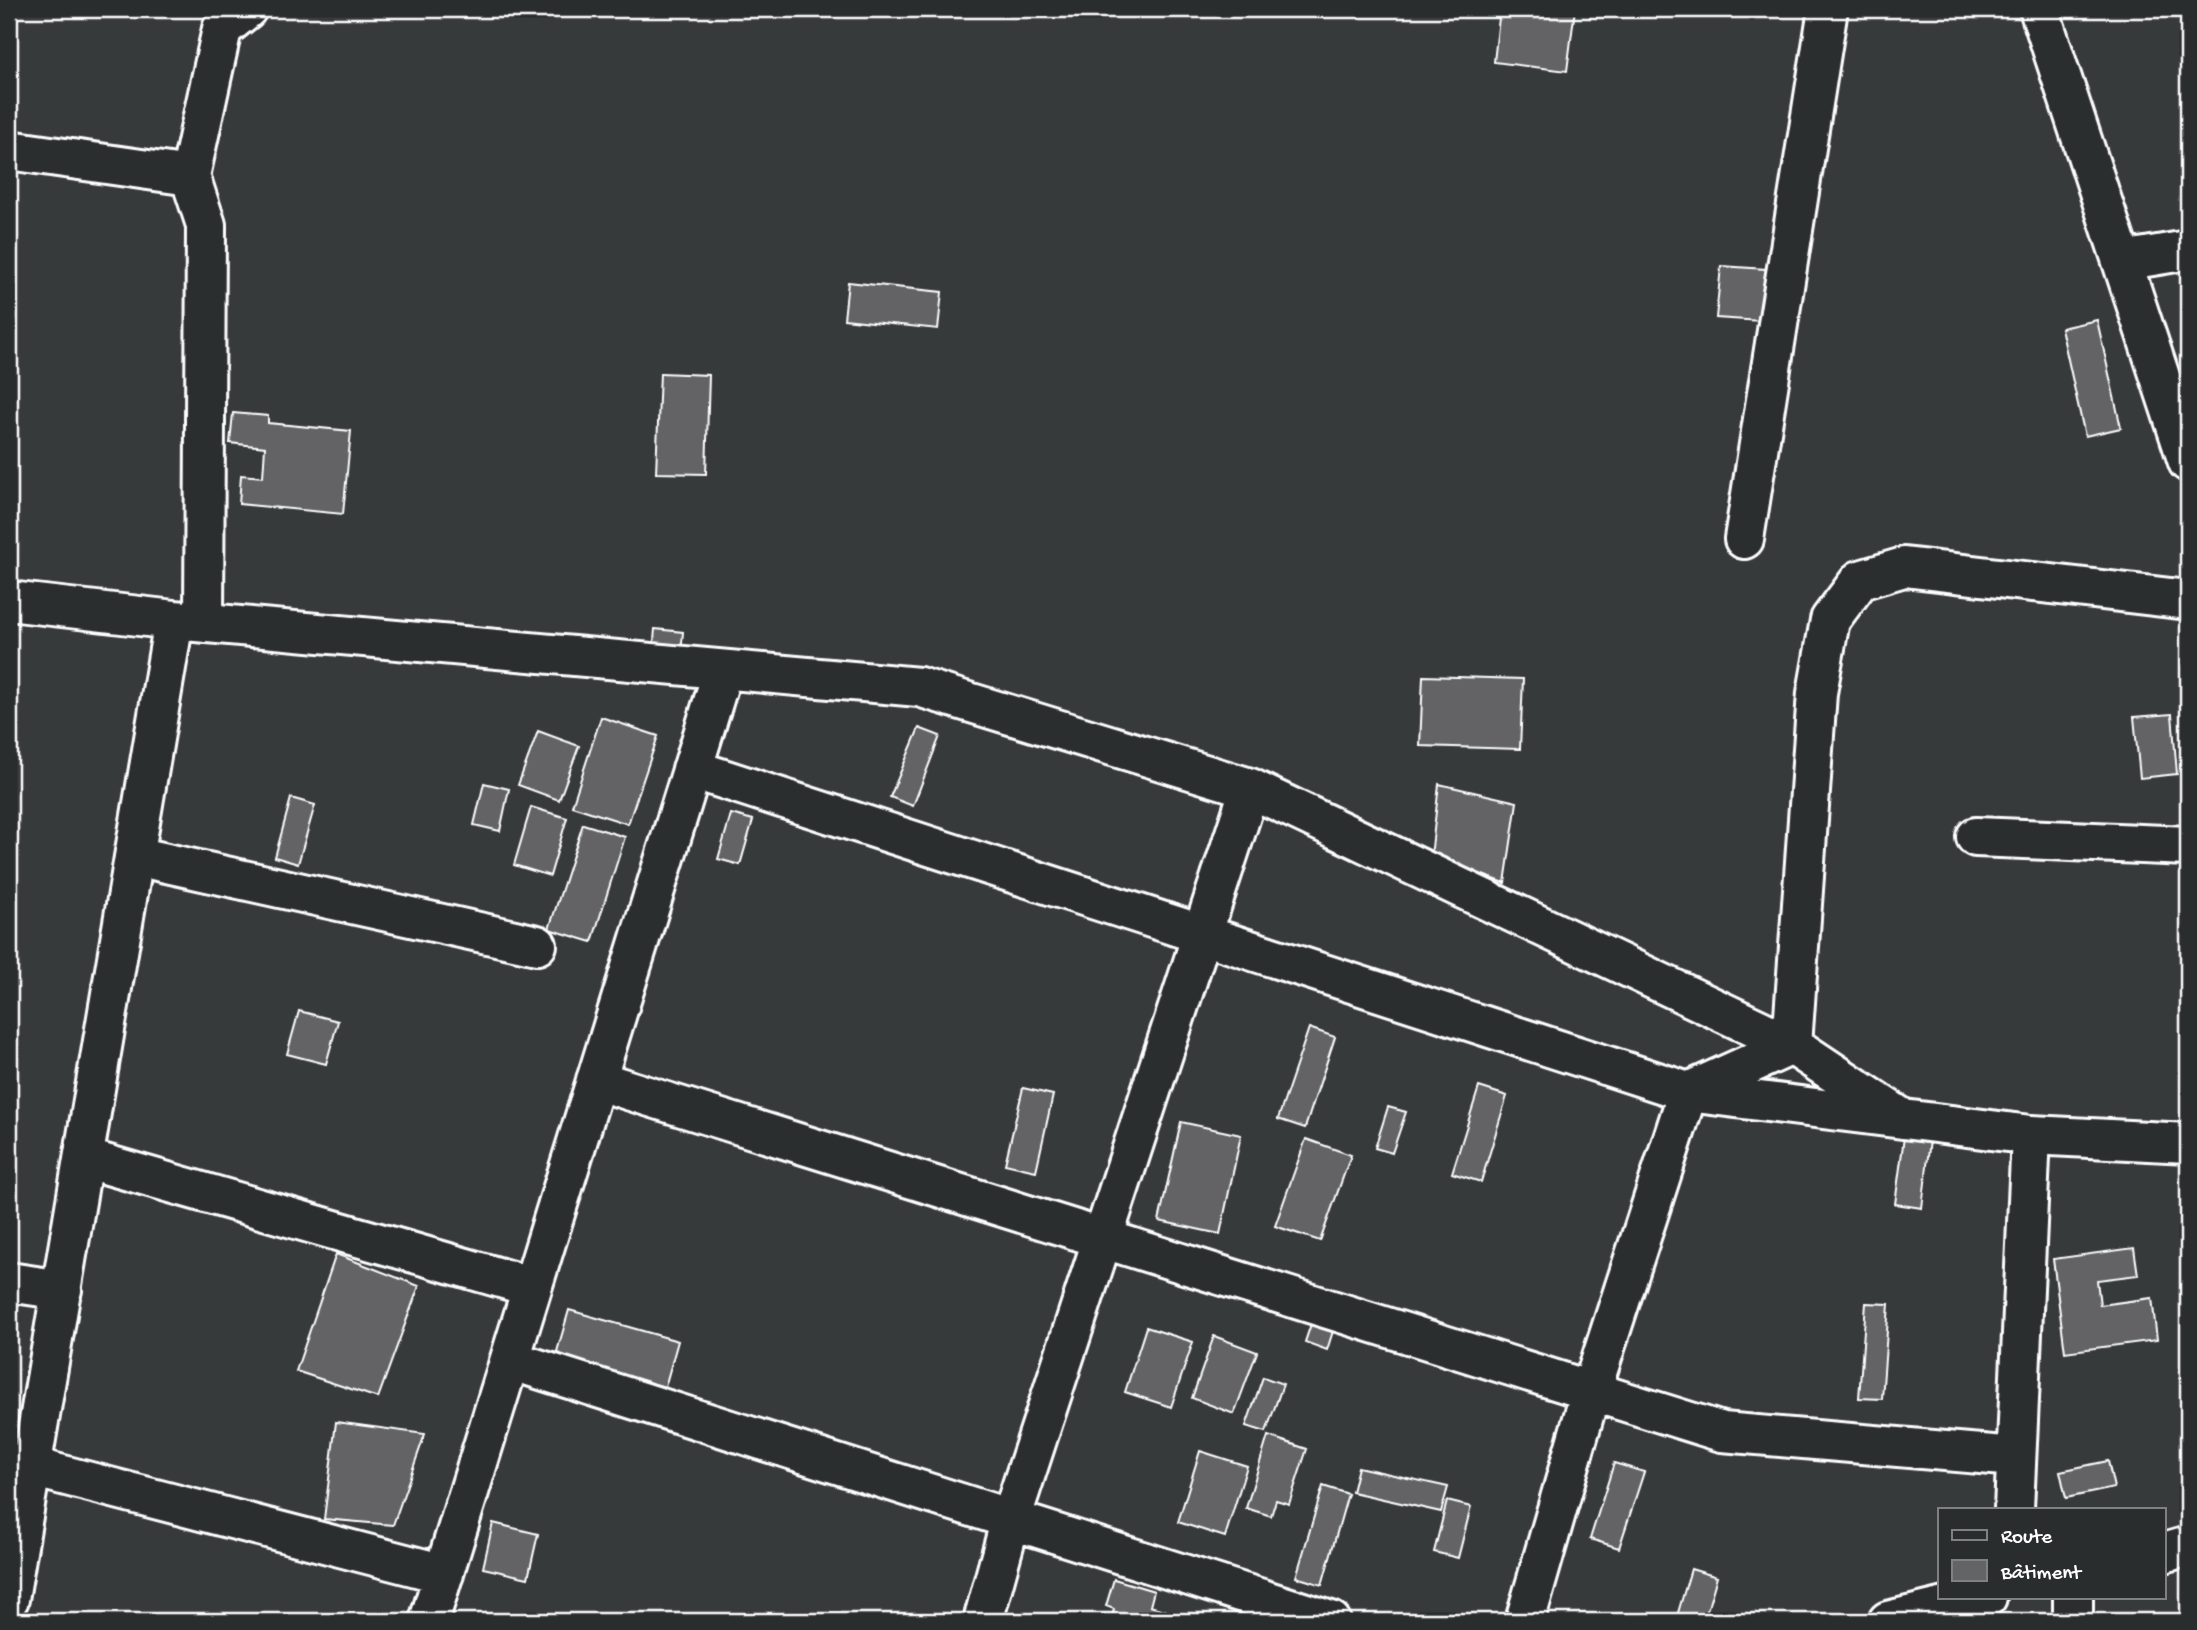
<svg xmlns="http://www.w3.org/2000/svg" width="2197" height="1630" font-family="'Gochi Hand',sans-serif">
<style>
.building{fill:#636465;stroke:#fff;stroke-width:2}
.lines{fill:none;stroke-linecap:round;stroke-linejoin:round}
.minor-casing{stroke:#fff;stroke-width:44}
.minor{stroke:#2a2d2e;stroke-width:38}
</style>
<rect width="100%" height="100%" fill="#373a3b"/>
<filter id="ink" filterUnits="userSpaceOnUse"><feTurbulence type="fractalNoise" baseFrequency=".0143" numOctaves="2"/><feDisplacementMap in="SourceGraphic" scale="14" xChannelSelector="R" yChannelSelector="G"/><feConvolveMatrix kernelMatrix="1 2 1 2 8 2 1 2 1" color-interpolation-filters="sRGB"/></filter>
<g filter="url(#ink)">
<path class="building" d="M1500,9H1575L1567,71L1494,62Z
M1721,266L1766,269L1761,321L1716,318Z
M848,282L942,292L938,329L844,319Z
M2097,320L2121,428L2085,436L2061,328Z
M660,373L709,375L706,474L656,473Z
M233,413L268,416V423L351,431L343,514L239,504L241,475L263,477L265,447L230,443Z
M655,629L683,632L681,654L653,651Z
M1423,676L1523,679L1520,749L1420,746Z
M2172,714L2177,774L2140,778L2134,717Z
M601,717L658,736L628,824L572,806Z
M919,728L940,736L913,806L890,797Z
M538,731L579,746L559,800L518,785Z
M484,783L509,789L500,831L474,825Z
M1439,784L1517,802L1505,883L1431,857Z
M291,798L315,805L298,864L275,857Z
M531,807L567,818L550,876L514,865Z
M731,814L753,820L740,865L718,859Z
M583,824L625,837L592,942L549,929Z
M299,1011L338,1021L326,1064L287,1054Z
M1309,1028L1335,1037L1305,1128L1278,1119Z
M1479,1087L1507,1096L1481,1182L1452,1173Z
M1023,1088L1053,1095L1036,1171L1005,1164Z
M1388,1107L1406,1112L1392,1153L1375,1148Z
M1181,1122L1241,1135L1220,1234L1159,1221Z
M1904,1137L1930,1140L1922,1208L1895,1204Z
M1306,1139L1351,1155L1320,1241L1275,1226Z
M2134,1248L2138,1275L2097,1280L2100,1305L2152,1298L2157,1340L2065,1352L2053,1259Z
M336,1254L419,1286L378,1398L296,1371Z
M1866,1303L1889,1304L1882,1399L1859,1398Z
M569,1310L678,1341L665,1387L556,1355Z
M1312,1321L1334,1328L1327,1350L1305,1342Z
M1146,1327L1193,1342L1171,1407L1125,1392Z
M1214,1336L1257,1352L1234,1414L1192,1398Z
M1263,1377L1283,1384L1266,1432L1246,1426Z
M336,1422L425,1434L393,1525L324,1519Z
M1268,1436L1307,1449L1289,1504L1276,1500L1271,1516L1246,1508Z
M1200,1451L1247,1466L1225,1537L1178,1522Z
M2108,1461L2114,1488L2066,1498L2060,1471Z
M1614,1463L1644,1472L1619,1548L1590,1539Z
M1358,1467L1448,1487L1441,1512L1352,1492Z
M1323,1486L1348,1494L1322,1585L1296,1577Z
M1447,1501L1471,1507L1458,1558L1434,1552Z
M493,1523L538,1534L528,1578L483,1568Z
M1691,1569L1717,1577L1704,1621H1695L1677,1616Z
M1114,1579L1154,1591L1150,1606L1194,1619V1621H1111L1114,1609L1106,1606Z
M2045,1614L2046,1621H2026V1616Z"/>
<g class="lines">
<defs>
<path id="minor" d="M2039,9L2188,462
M9,150L190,176L206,225L204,623
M190,176L222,29L247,9
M2122,261L2188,250
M1744,539L1828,9
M9,601L174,620L919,687L1250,788L1792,1045L1903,1119
M692,769L1688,1092L2031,1135L2188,1143
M1976,837L2188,846
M135,856L537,945
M596,1080L1722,1432L2016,1457
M84,1158L532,1287
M9,1282L62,1290
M510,1360L1331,1621
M9,1463L32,1467L444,1574
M2014,1509L2031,1135
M2164,1553L2188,1546
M2073,1597V1621
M9,1599L174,620
M429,1621L723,670
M983,1621L1011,1519L1250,788
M1525,1621L1591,1391L1688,1092L1792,1045L1817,693L1830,620L1860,580L1904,567L2188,600
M1888,1621L1987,1597"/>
</defs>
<use href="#minor" class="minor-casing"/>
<use href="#minor" class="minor"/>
</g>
</g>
<rect width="2197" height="1630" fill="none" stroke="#2a2d2e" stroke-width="35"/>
<rect x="18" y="18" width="2162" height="1595" fill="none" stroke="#fff" stroke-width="2.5" filter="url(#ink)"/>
<rect x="1938" y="1508" width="228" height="91" fill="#2a2d2e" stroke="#7f8182" stroke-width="2"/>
<rect x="1952" y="1530" width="35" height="10" fill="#2a2d2e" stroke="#7f8182" stroke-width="2"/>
<text x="2001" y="1542" font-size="21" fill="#ffffff">Route</text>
<rect x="1952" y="1560" width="35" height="21" fill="#636465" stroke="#7f8182" stroke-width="2"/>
<text x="2001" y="1578" font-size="21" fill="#ffffff">Bâtiment</text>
</svg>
